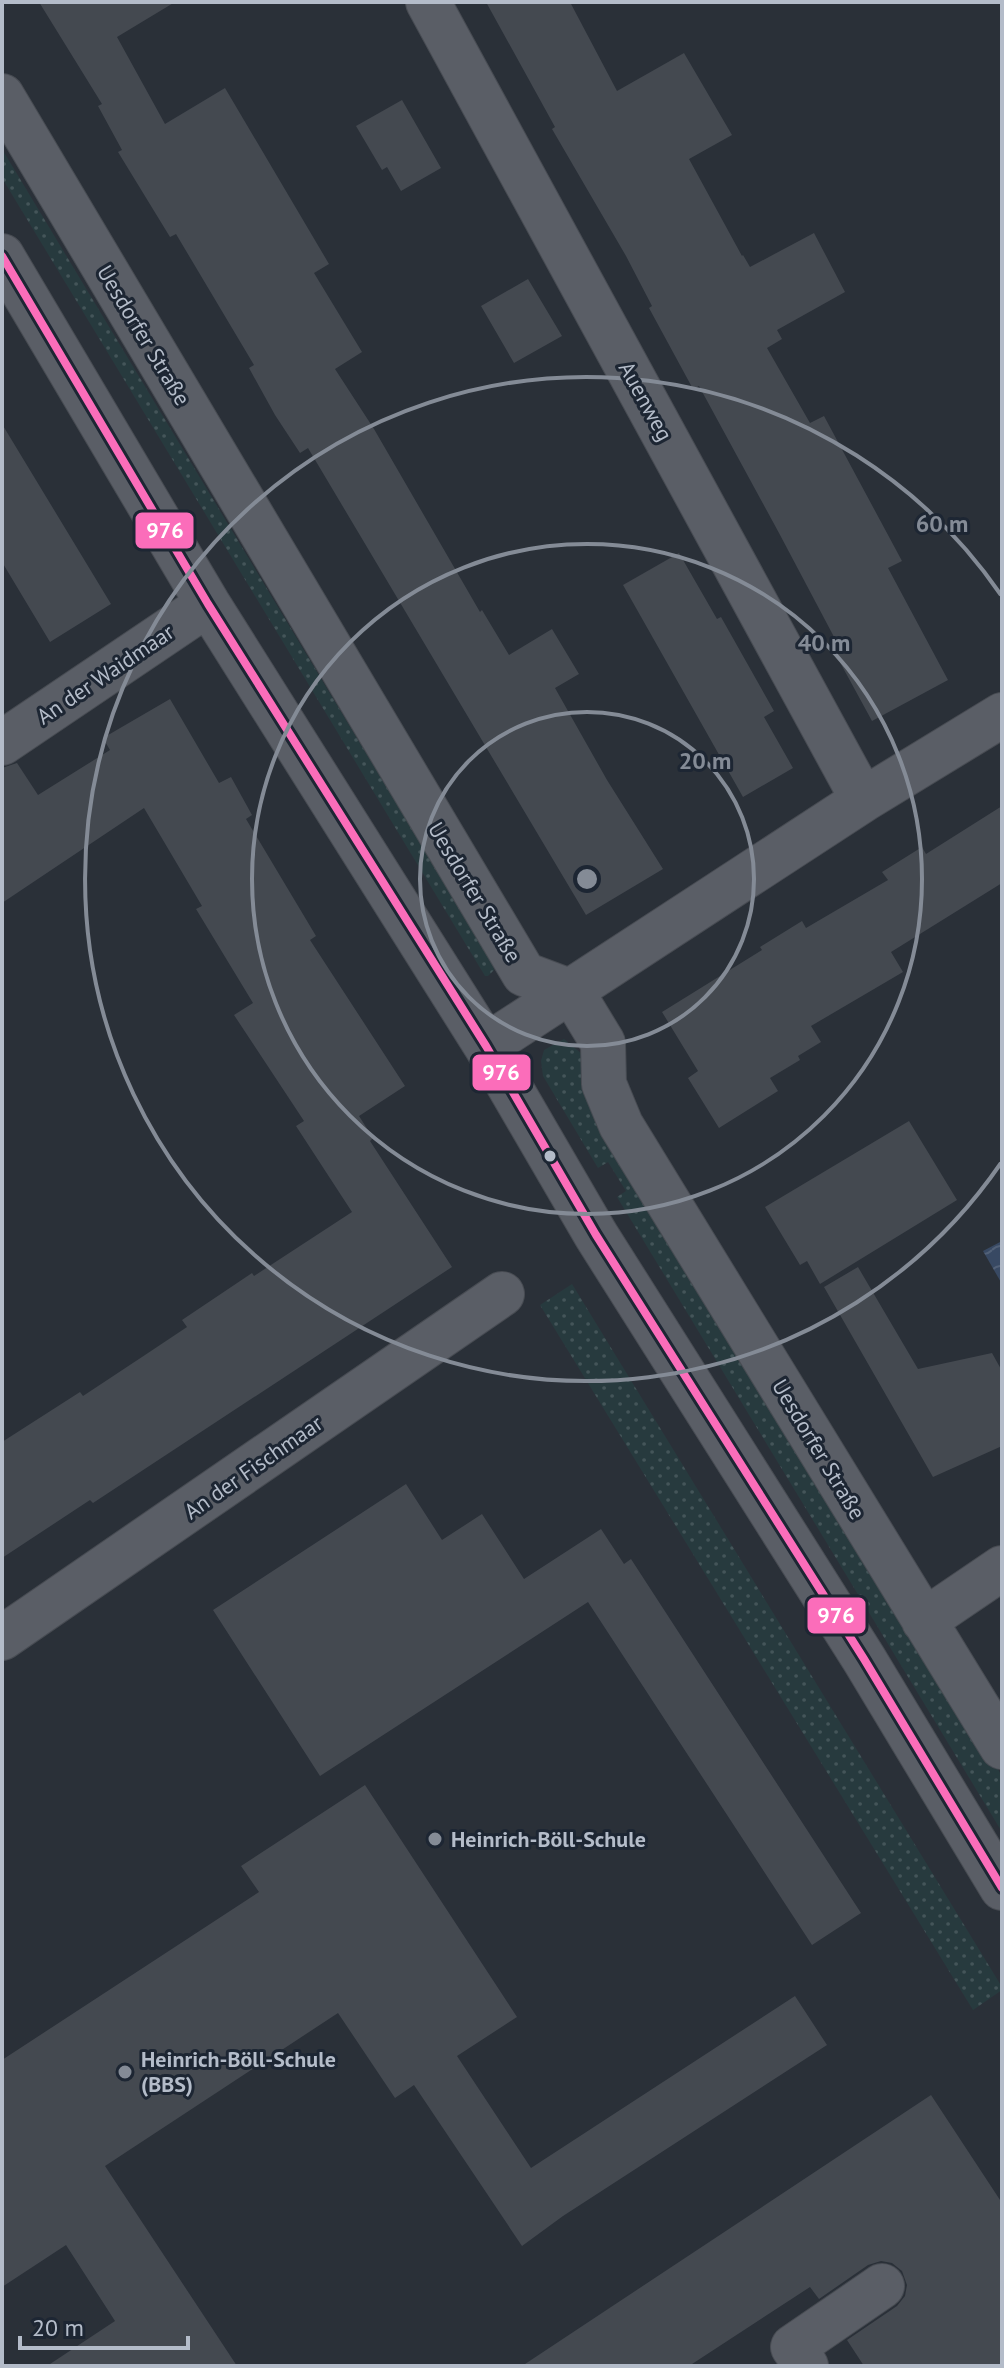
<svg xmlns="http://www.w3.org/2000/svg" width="1004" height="2368" font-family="'PT Sans',sans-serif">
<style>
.grass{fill:url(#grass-dots)}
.water{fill:url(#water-waves)}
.building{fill:#444950}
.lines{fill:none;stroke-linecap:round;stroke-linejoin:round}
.minor-casing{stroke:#484c53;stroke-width:46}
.minor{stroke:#5a5e66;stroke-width:44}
.bus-1-casing{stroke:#1d2633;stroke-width:14}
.bus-1{stroke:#fb6dba;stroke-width:8}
.ring{fill:none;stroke:#848b96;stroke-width:4}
.bus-dot{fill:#b4bcc9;stroke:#1d2633;stroke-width:3}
.poi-dot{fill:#848b96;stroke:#1d2633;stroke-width:3}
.labels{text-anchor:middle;stroke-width:6;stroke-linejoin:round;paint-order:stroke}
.street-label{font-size:22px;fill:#b4bcc9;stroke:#1d2633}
.poi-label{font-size:22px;font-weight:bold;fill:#b4bcc9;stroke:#1d2633;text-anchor:start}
.centre{fill:#848b96;stroke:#1d2633;stroke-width:4}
.ring-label{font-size:24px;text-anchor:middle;font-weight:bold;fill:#848b96;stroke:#1d2633;stroke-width:6;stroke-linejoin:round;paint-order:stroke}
.line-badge{stroke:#1d2633;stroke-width:3}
.badge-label{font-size:22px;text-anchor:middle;font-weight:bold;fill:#fff}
</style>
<defs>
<pattern id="grass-dots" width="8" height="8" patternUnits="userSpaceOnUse" patternTransform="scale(2)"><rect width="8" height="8" fill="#273a3e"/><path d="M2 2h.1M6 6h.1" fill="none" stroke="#445559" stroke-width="1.8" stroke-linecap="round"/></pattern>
<pattern id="water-waves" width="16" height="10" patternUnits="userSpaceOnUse" patternTransform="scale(2)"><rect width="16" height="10" fill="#384963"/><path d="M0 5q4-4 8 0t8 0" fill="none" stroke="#526178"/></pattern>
</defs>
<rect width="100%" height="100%" fill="#2a3038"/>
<path class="grass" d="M2,149L493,964L494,970L488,976H485L2,178Z
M564,1039L582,1054L612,1134L1002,1776V1832L617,1197L626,1191L608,1162L598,1168L543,1076L541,1061L544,1050Z
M572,1284L1002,1987V1990L973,2010L540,1305Z"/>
<path class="water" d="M1002,1241V1284L983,1251Z"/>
<path class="building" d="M39,2H175L117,37L165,124L225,88L329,264L314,273L362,352L335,369L374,429L480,612L482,610L509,655L552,629L579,674L555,688L607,780L663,869L586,915L308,448L300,453L275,415L249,368L254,365L176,234L170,237L118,152L122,150L98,106L102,104Z
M486,2H570L617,91L684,53L732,135L689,159L742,256L743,255L750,267L814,233L845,292L777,330L782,339L767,348L810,423L824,416L902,561L888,568L948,680L872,721L836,655L842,652L779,533L699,386L693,389L649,308L652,306L626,256L552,129L555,127Z
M402,100L441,168L401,191L387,167L382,170L356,126Z
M528,279L562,336L514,363L481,306Z
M2,424L111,604L50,642L2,562Z
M679,553L717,619L721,617L774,711L764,717L793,768L743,797L623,585Z
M170,699L219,783L231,777L252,815L246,819L316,936L310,940L405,1086L359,1116L373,1138L370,1141L452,1267L93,1503L90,1500L2,1558V1442L80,1392L83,1396L145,1355L187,1327L182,1320L252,1273L254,1276L352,1212L296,1126L304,1121L234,1015L253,1003L196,909L202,906L144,808L2,903V768L17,763L38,795L110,750L103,738Z
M1002,806V883L891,952L903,972L811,1026L821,1042L798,1056L800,1060L770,1078L778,1091L719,1128L688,1078L698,1071L662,1012L762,950L760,947L802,921L806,928L888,880L882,872L922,847L926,854Z
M909,1121L957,1200L820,1284L807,1261L800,1265L765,1207Z
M858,1267L918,1369L992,1353L1002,1371V1446L933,1477L824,1287Z
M406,1484L442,1540L482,1514L524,1579L601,1529L624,1564L631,1559L861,1913L812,1945L588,1602L320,1776L213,1610Z
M365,1785L517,2017L457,2056L531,2168L795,1996L827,2045L563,2216L522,2246L414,2085L395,2098L338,2013L105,2166L237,2366H47L115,2321L66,2245L2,2287V2060L259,1892L241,1866Z
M931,2095L1002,2203V2366H864L847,2340L897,2306L905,2296L907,2285L902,2271L892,2263L881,2261L868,2265L819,2299L810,2287L689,2366H522Z"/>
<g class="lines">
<defs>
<path id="minor" d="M428,2L863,800
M2,96L524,974L572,992L603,1043L604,1084L621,1125L1002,1747
M2,256L208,604L486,1046L596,1235L864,1659L1002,1888
M2,743L208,604
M486,1046L863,800L1002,715
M924,1621L1002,1568
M2,1638L502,1294
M806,2366L793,2347L882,2286"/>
</defs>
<use href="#minor" class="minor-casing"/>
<use href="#minor" class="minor"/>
<defs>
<path id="bus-1" d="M2,256L208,604L486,1046L596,1235L864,1659L1002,1888"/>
</defs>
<use href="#bus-1" class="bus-1-casing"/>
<use href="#bus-1" class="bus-1"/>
</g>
<g class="ring">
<circle cx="587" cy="879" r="167"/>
<circle cx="587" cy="879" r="335"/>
<path d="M1001 1163A502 502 0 1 1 1001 595"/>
</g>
<circle class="bus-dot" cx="550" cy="1156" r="7"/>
<g class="poi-dot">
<circle cx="435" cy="1839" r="8"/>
<circle cx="125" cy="2072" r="8"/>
</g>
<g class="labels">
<g class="street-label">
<text transform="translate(144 335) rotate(59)" y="8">Uesdorfer Straße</text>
<text transform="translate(646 401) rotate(61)" y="8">Auenweg</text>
<text transform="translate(105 674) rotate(-34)" y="8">An der Waidmaar</text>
<text transform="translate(475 892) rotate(59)" y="8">Uesdorfer Straße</text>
<text transform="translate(819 1449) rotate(59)" y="8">Uesdorfer Straße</text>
<text transform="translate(253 1467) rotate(-35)" y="8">An der Fischmaar</text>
</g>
<g class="poi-label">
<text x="451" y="1847">Heinrich-Böll-Schule</text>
<text x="141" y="2067">Heinrich-Böll-Schule<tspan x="141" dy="25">(BBS)</tspan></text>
</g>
</g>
<circle cx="587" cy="879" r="12" class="centre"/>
<g class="ring-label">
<text x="942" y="532">60 m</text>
<text x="824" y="651">40 m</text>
<text x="705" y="769">20 m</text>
</g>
<g class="line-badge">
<rect x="134" y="511" width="61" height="39" rx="8" fill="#fb6dba"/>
<rect x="471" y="1053" width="61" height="39" rx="8" fill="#fb6dba"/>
<rect x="806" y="1596" width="61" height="39" rx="8" fill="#fb6dba"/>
</g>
<g class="badge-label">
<text x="165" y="538">976</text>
<text x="501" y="1080">976</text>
<text x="836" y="1623">976</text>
</g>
<rect width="1004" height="2368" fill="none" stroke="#b4bcc9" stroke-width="8"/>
<path d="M20 2336v12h168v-12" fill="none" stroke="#b4bcc9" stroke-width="4"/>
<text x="32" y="2336" font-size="24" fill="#b4bcc9" stroke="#1d2633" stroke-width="6" paint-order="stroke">20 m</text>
</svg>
